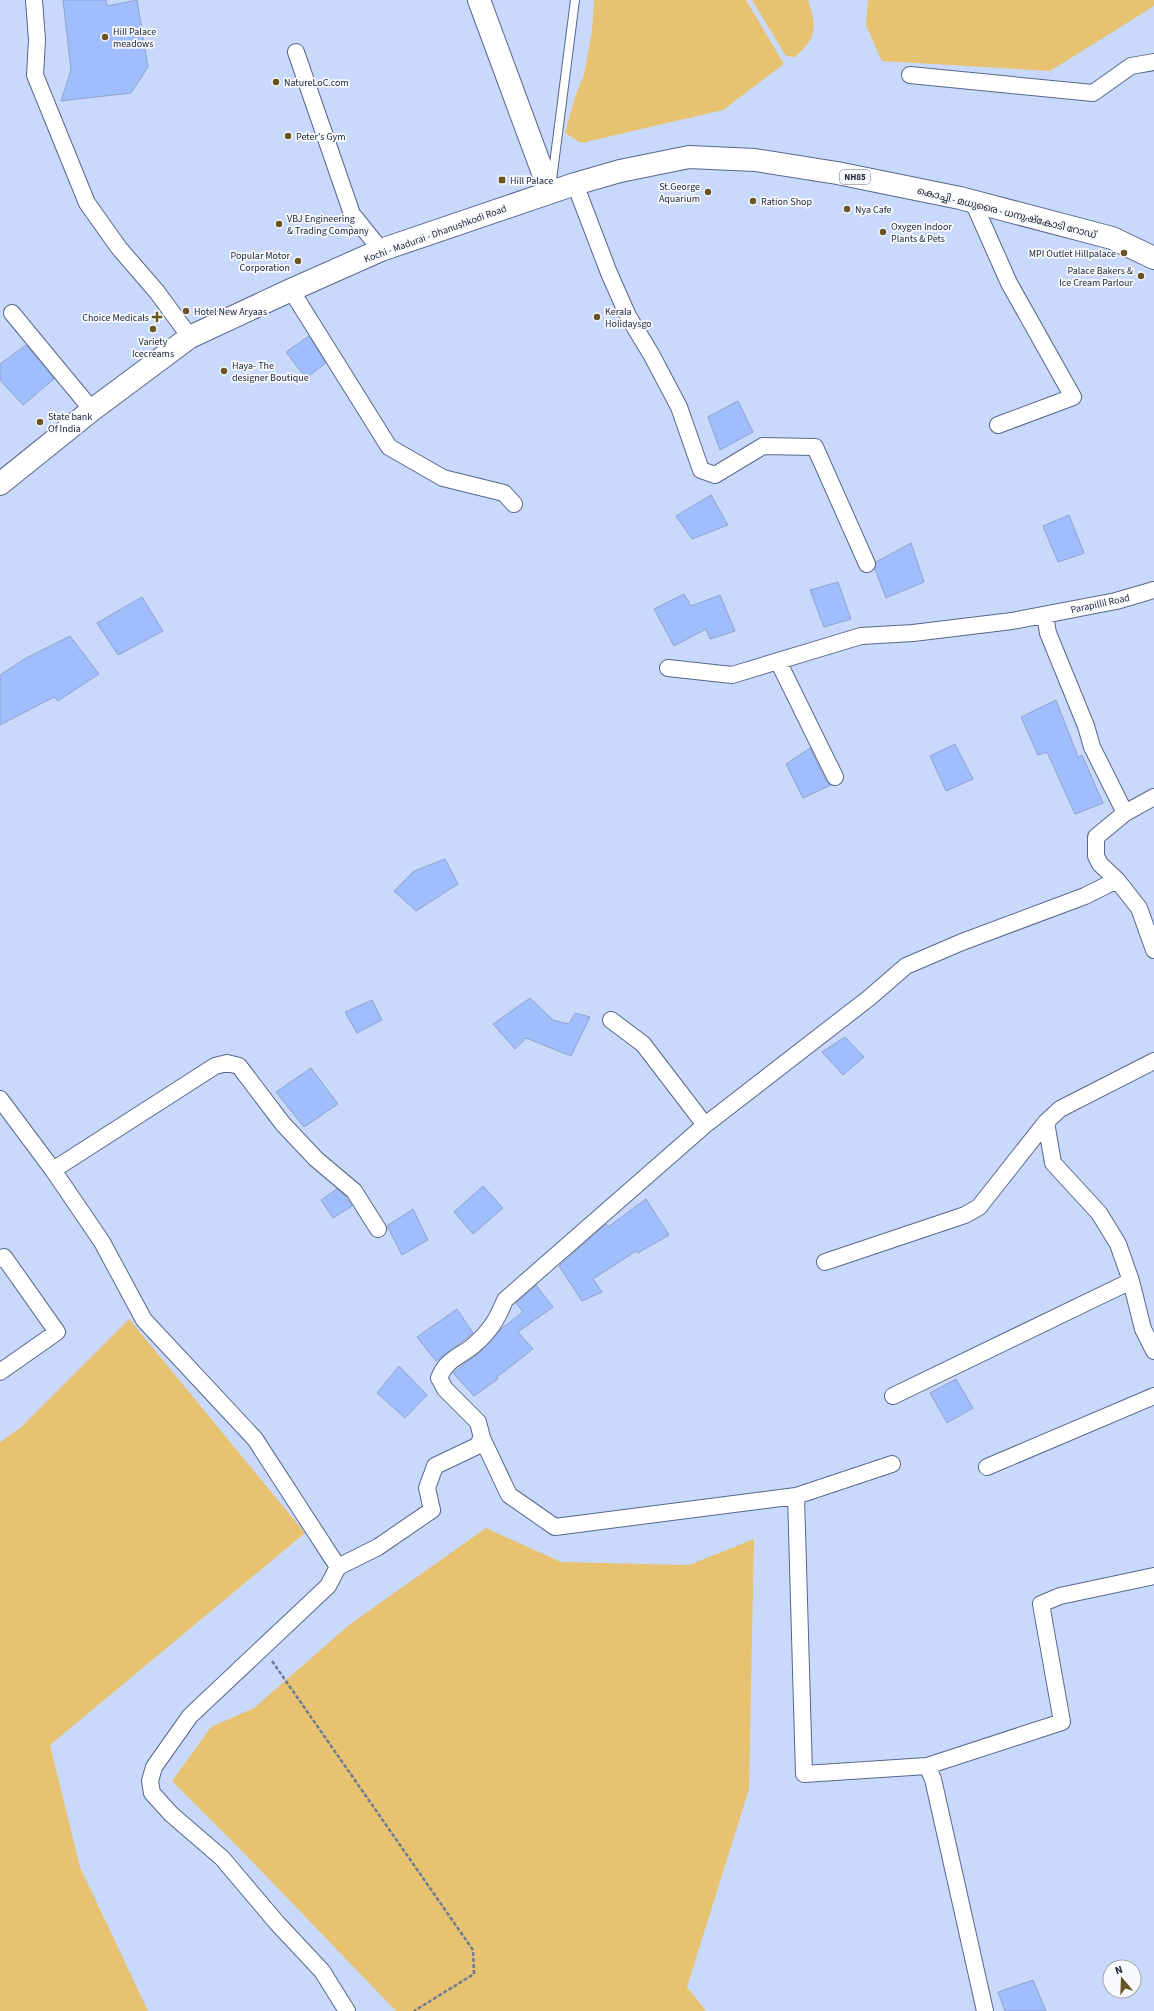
<svg xmlns="http://www.w3.org/2000/svg" width="1154" height="2011" font-family="'Source Sans 3','Noto Sans Malayalam',sans-serif">
<style>
.green{fill:#e7c371}
.building{fill:#a0bdfd;stroke:#91a3cb}
.lines{fill:none;stroke-linecap:round;stroke-linejoin:round}
.lane-casing{stroke:#57678c;stroke-width:10}
.street-casing{stroke:#57678c;stroke-width:18}
.secondary-casing{stroke:#57678c;stroke-width:24}
.highway-casing{stroke:#57678c;stroke-width:24}
.path{stroke:#6f7b93;stroke-width:2.5;stroke-dasharray:4 2;stroke-linecap:butt}
.lane{stroke:#fff;stroke-width:8}
.street{stroke:#fff;stroke-width:16}
.secondary{stroke:#fff;stroke-width:22}
.highway{stroke:#fff;stroke-width:22}
.poi-dot{fill:#695423;stroke:#f8fafe;stroke-width:1.5}
.labels{text-anchor:middle;stroke-width:3.5;stroke-linejoin:round;paint-order:stroke}
.shield{fill:#f8fafe;stroke:#626873;stroke-width:1}
.shield-label{font-size:9px;font-weight:bold;fill:#212938}
.poi-label{font-size:10px;fill:#212938;stroke:#f8fafe;text-anchor:start}
.street-label{font-size:10px;fill:#212938;stroke:#f8fafe}
</style>
<rect width="100%" height="100%" fill="#c9d9fb"/>
<path class="green" d="M594,0H746L784,64L723,110L581,143L565,133L576,94L584,75L592,31Z
M752,0H808C817,27 817,38 795,57L786,56Z
M868,0H1154V6L1050,71L882,61L866,25Z
M129,1319L305,1533L50,1745L80,1867L148,2011H0V1442L20,1428Z
M486,1528L561,1562L689,1565L754,1539L749,1789L687,1987L706,2011H396L242,1851L172,1781L211,1727L254,1708L349,1625Z"/>
<path class="building" d="M63,0H106L107,6L137,0L148,67L131,93L61,101L71,70Z
M309,336L326,363L306,378L286,352Z
M26,345L54,379L23,405L0,380V364Z
M738,401L753,432L720,450L708,417Z
M711,495L728,525L692,539L676,516Z
M1069,515L1084,553L1058,562L1043,526Z
M911,543L924,582L886,598L875,569L876,562Z
M838,582L851,619L824,627L810,590Z
M684,594L691,606L720,595L735,631L710,639L706,629L674,646L654,609Z
M142,597L163,631L118,655L97,623Z
M70,636L99,674L58,701L54,697L0,725V675L26,658Z
M1056,700L1078,757L1082,755L1103,803L1075,814L1047,752L1038,755L1021,717Z
M955,744L973,779L946,791L930,756Z
M810,748L826,781L831,785L803,798L786,764Z
M445,859L458,884L416,911L394,891L414,871Z
M530,998L553,1020L569,1024L575,1013L590,1017L571,1056L526,1038L515,1049L493,1024Z
M372,1000L382,1020L357,1033L345,1012Z
M845,1037L864,1057L843,1075L822,1052Z
M311,1068L338,1104L304,1127L276,1092Z
M483,1186L503,1208L473,1234L454,1212Z
M337,1189L345,1196L352,1206L333,1218L321,1200Z
M646,1199L669,1235L638,1253L636,1251L593,1279L602,1292L582,1301L559,1266L606,1224L608,1227Z
M413,1209L428,1240L402,1255L387,1226Z
M536,1285L553,1307L518,1332L533,1349L497,1377L498,1379L474,1396L453,1373L480,1352L502,1328L523,1312L516,1303Z
M457,1309L473,1333L436,1361L417,1337Z
M399,1366L427,1395L405,1418L377,1393Z
M956,1379L973,1408L947,1423L930,1393Z
M1033,1980L1046,2011H1005L998,1992Z"/>
<g class="lines">
<defs>
<path id="lane" d="M552,180L575,0"/>
<path id="street" d="M34,0L37,40L35,75L87,203L119,248L157,292L190,337
M296,52L352,214L381,250
M910,75L1093,93L1131,66L1154,62
M575,184L609,273L628,316L651,354L679,407L701,470L715,475L763,446L815,447L867,564
M973,202L1009,283L1073,397L998,425
M291,290L389,447L443,478L504,493L514,504
M12,313L92,410
M1045,615L1048,633L1086,726L1092,747L1125,813
M778,661L835,777
M668,668L732,675L861,636L913,633L1012,621L1116,601L1154,590
M1154,797L1125,813L1096,837V856L1100,864L1117,880L1139,908L1154,950
M611,1020L643,1044L705,1125
M0,1099L53,1170L102,1242L144,1320L255,1439L338,1567
M1046,1122L1053,1163L1099,1213L1118,1244L1131,1281
M53,1170L215,1066L227,1063L239,1066L283,1124L316,1159L354,1191L378,1229
M0,1259L4,1257L57,1332L0,1372
M825,1262L965,1215L979,1207L1046,1122L1060,1109L1154,1061
M893,1396L1131,1281L1143,1329L1154,1351
M892,1464L796,1496L555,1527L509,1495L482,1438L478,1422L445,1389L439,1378C446,1359 460,1357 474,1345C490,1331 497,1320 505,1300L705,1125L869,998L906,966L962,942L1085,896L1117,880
M987,1467L1154,1396
M796,1496L804,1774L927,1766L933,1779L985,2011
M927,1766L1062,1722L1041,1604L1060,1596L1154,1576
M347,2011L322,1971L277,1923L222,1858L171,1814L152,1793L150,1781L154,1767L190,1716L328,1586L338,1567L378,1547L432,1510L427,1488L435,1466L477,1446L482,1438"/>
<path id="secondary" d="M479,0L550,192"/>
<path id="highway" d="M0,484L92,410L190,337L291,290L381,250L575,184L620,171L689,157L755,160L837,173L960,198L1112,238L1154,258"/>
</defs>
<use href="#lane" class="lane-casing"/>
<use href="#street" class="street-casing"/>
<use href="#secondary" class="secondary-casing"/>
<use href="#highway" class="highway-casing"/>
<path class="path" d="M272,1661L473,1950L474,1974L414,2011"/>
<use href="#lane" class="lane"/>
<use href="#street" class="street"/>
<use href="#secondary" class="secondary"/>
<use href="#highway" class="highway"/>
</g>
<g class="poi-dot">
<circle cx="105" cy="37" r="4"/>
<circle cx="276" cy="82" r="4"/>
<circle cx="288" cy="136" r="4"/>
<rect x="498" y="176" width="8" height="8" rx="2"/>
<circle cx="708" cy="192" r="4"/>
<circle cx="753" cy="201" r="4"/>
<circle cx="847" cy="209" r="4"/>
<circle cx="279" cy="224" r="4"/>
<circle cx="883" cy="232" r="4"/>
<circle cx="1124" cy="253" r="4"/>
<circle cx="298" cy="261" r="4"/>
<circle cx="1141" cy="276" r="4"/>
<circle cx="186" cy="311" r="4"/>
<path d="M155 311h4v4h4v4h-4v4h-4v-4h-4v-4h4z"/>
<circle cx="597" cy="317" r="4"/>
<circle cx="153" cy="329" r="4"/>
<circle cx="224" cy="371" r="4"/>
<circle cx="40" cy="422" r="4"/>
</g>
<g class="labels">
<rect class="shield" x="840" y="170" width="30" height="14" rx="3"/>
<g class="shield-label">
<text x="855" y="180">NH85</text>
</g>
<g class="poi-label">
<text x="113" y="35">Hill Palace<tspan x="113" dy="12">meadows</tspan></text>
<text x="284" y="86">NatureLoC.com</text>
<text x="296" y="140">Peter's Gym</text>
<text x="510" y="184">Hill Palace</text>
<text x="700" y="190" text-anchor="end">St.George<tspan x="700" dy="12">Aquarium</tspan></text>
<text x="761" y="205">Ration Shop</text>
<text x="855" y="213">Nya Cafe</text>
<text x="287" y="222">VBJ Engineering<tspan x="287" dy="12">&amp; Trading Company</tspan></text>
<text x="891" y="230">Oxygen Indoor<tspan x="891" dy="12">Plants &amp; Pets</tspan></text>
<text x="1116" y="257" text-anchor="end">MPI Outlet Hillpalace</text>
<text x="290" y="259" text-anchor="end">Popular Motor<tspan x="290" dy="12">Corporation</tspan></text>
<text x="1133" y="274" text-anchor="end">Palace Bakers &amp;<tspan x="1133" dy="12">Ice Cream Parlour</tspan></text>
<text x="194" y="315">Hotel New Aryaas</text>
<text x="605" y="315">Kerala<tspan x="605" dy="12">Holidaysgo</tspan></text>
<text x="149" y="321" text-anchor="end">Choice Medicals</text>
<text x="153" y="345" text-anchor="middle">Variety<tspan x="153" dy="12">Icecreams</tspan></text>
<text x="232" y="369">Haya- The<tspan x="232" dy="12">designer Boutique</tspan></text>
<text x="48" y="420">State bank<tspan x="48" dy="12">Of India</tspan></text>
</g>
<g class="street-label">
<text transform="translate(1007 212) rotate(14)" y="4">കൊച്ചി - മധുരൈ - ധനുഷ്‌കോടി റോഡ്</text>
<text transform="translate(435 233) rotate(-20)" y="4">Kochi - Madurai - Dhanushkodi Road</text>
<text transform="translate(1100 603) rotate(-12)" y="4">Parapillil Road</text>
</g>
</g>
<g transform="translate(1122 1979) rotate(341)"><circle r="19" fill="#f8fafe" stroke="#a2a6af"/>
<path d="M0-3L7 15L0 10L-7 15Z" fill="#695423"/>
<text y="-6" font-size="11" font-weight="bold" text-anchor="middle" fill="#212938">N</text>
</g>
</svg>
